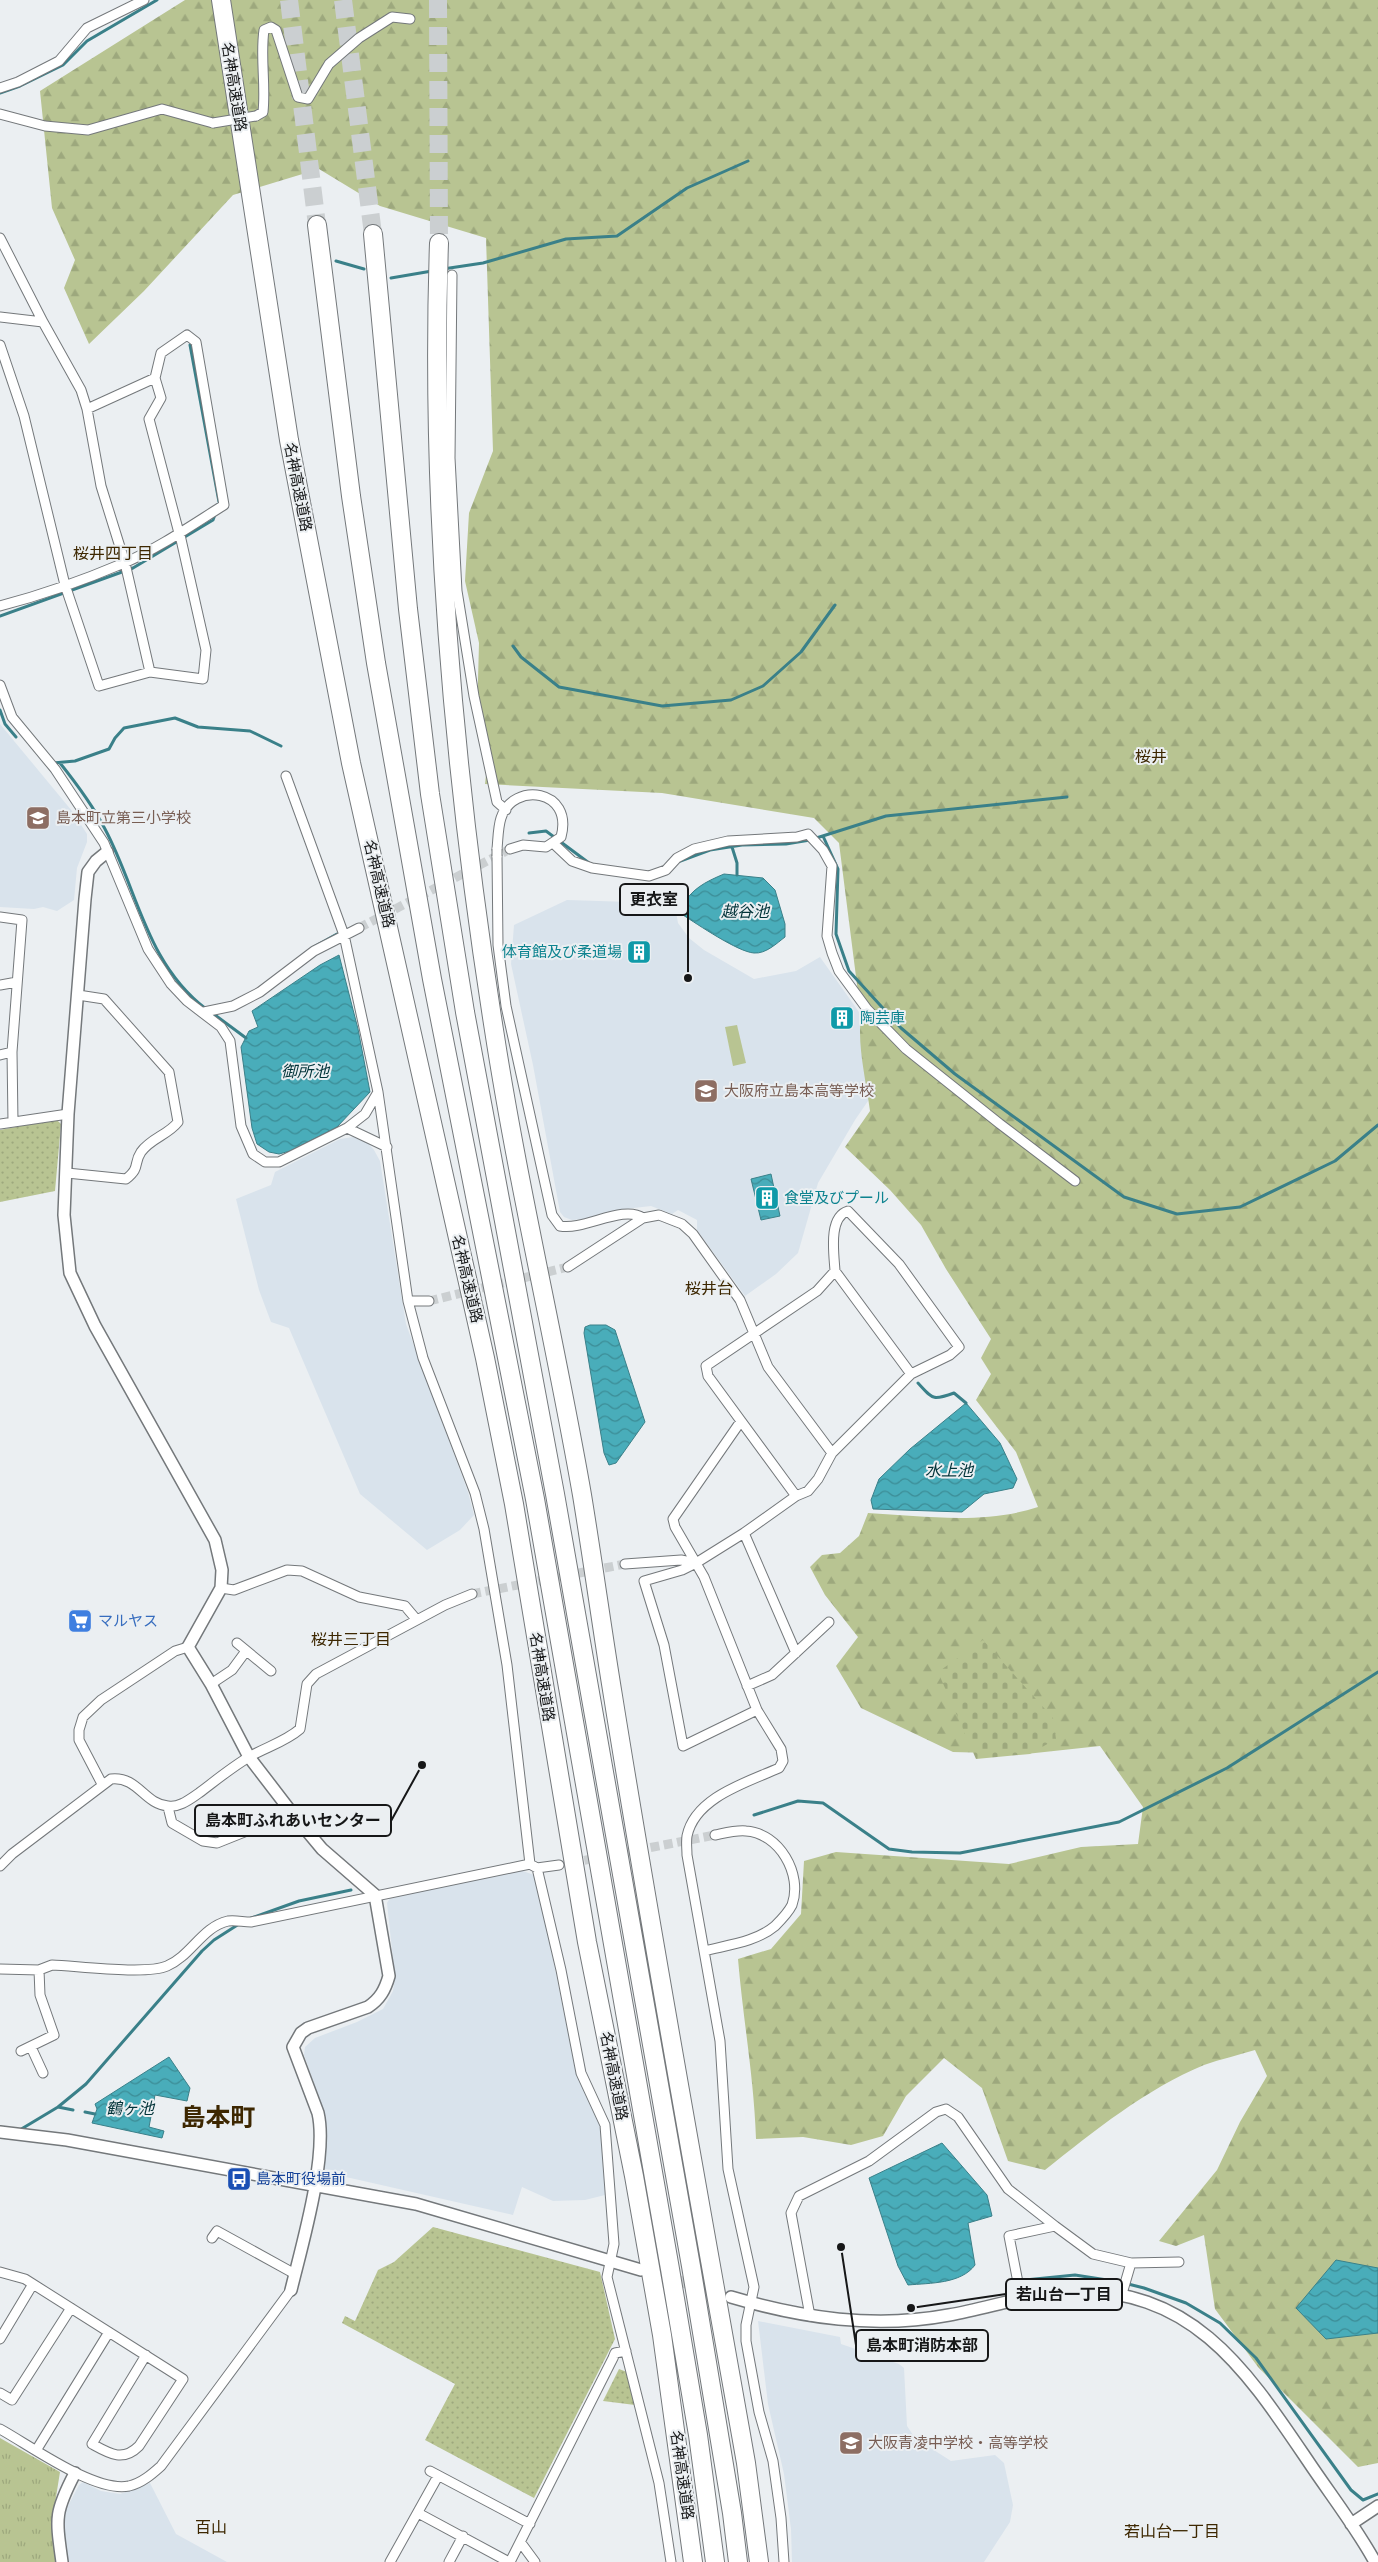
<svg xmlns="http://www.w3.org/2000/svg" width="1378" height="2562" font-family="'Noto Sans','Noto Sans JP',sans-serif">
<style>
.built{fill:#d9e3ec}
.grass{fill:url(#grass-tufts)}
.forest{fill:url(#forest-firs)}
.cemetery{fill:url(#cemetery-stones)}
.park{fill:url(#park-dots)}
.garden{fill:#b8c492}
.water{fill:url(#water-waves);stroke:#3a8089}
.lines{fill:none;stroke-linecap:round;stroke-linejoin:round}
.stream{stroke:#3a8089;stroke-width:3}
.minor-tunnel{stroke:#cbcfd1;stroke-width:9;stroke-dasharray:9 4.5;stroke-linecap:butt}
.tertiary-tunnel{stroke:#cbcfd1;stroke-width:11;stroke-dasharray:11 5.5;stroke-linecap:butt}
.motorway-tunnel{stroke:#cbcfd1;stroke-width:18;stroke-dasharray:18 9;stroke-linecap:butt}
.minor-casing{stroke:#74787b;stroke-width:11}
.tertiary-casing{stroke:#74787b;stroke-width:14}
.motorway-casing{stroke:#74787b;stroke-width:20}
.minor{stroke:#fff;stroke-width:9}
.tertiary{stroke:#fff;stroke-width:11}
.motorway{stroke:#fff;stroke-width:18}
.minor-bridge-casing{stroke:#74787b;stroke-width:11;stroke-linecap:butt}
.minor-bridge{stroke:#fff;stroke-width:9}
.labels{text-anchor:middle;stroke-width:4;stroke-linejoin:round;paint-order:stroke}
.street-label{font-size:15px;fill:#161718;stroke:#ebeff2}
.education-label{font-size:15px;fill:#785e54;stroke:#ebeff2;text-anchor:start}
.culture-label{font-size:15px;fill:#0d838f;stroke:#ebeff2;text-anchor:start}
.shop-label{font-size:15px;fill:#366cbe;stroke:#ebeff2;text-anchor:start}
.transit-label{font-size:15px;fill:#164399;stroke:#ebeff2;text-anchor:start}
.neighbourhood-label{font-size:16px;fill:#3d2701;stroke:#ebeff2}
.water-label{font-size:16px;font-style:italic;fill:#023339;stroke:#ebeff2}
.town-label{font-size:25px;font-weight:bold;fill:#3d2701;stroke:#ebeff2}
.leader{fill:none;stroke:#161718;stroke-width:2}
.callout-dot{fill:#161718;stroke:#ebeff2;stroke-width:2}
.callout{fill:#ebeff2;stroke:#161718;stroke-width:2}
.callout-label{font-size:16px;text-anchor:middle;font-weight:bold;fill:#161718}
</style>
<defs>
<pattern id="grass-tufts" width="24" height="20" patternUnits="userSpaceOnUse" patternTransform="scale(1.25)"><rect width="24" height="20" fill="#b8c492"/><path d="M3 7l-1-3M5 7V3M7 7l1-3M15 17l-1-3M17 17v-4M19 17l1-3" fill="none" stroke="#9da87d"/></pattern>
<pattern id="forest-firs" width="22" height="20" patternUnits="userSpaceOnUse" patternTransform="scale(1.25)"><rect width="22" height="20" fill="#b8c492"/><path d="M5 1l3.5 6h-7zM16 11l3.5 6h-7z" fill="#9da87d"/></pattern>
<pattern id="cemetery-stones" width="16" height="16" patternUnits="userSpaceOnUse" patternTransform="scale(1.25)"><rect width="16" height="16" fill="#b8c492"/><path d="M2 7V4a2 2 0 0 1 4 0v3zM10 15v-3a2 2 0 0 1 4 0v3z" fill="#9da87d"/></pattern>
<pattern id="park-dots" width="8" height="8" patternUnits="userSpaceOnUse" patternTransform="scale(1.25)"><rect width="8" height="8" fill="#b8c492"/><path d="M2 2h.1M6 6h.1" fill="none" stroke="#9da87d" stroke-width="1.8" stroke-linecap="round"/></pattern>
<pattern id="water-waves" width="16" height="10" patternUnits="userSpaceOnUse" patternTransform="scale(1.25)"><rect width="16" height="10" fill="#49adba"/><path d="M0 5q4-4 8 0t8 0" fill="none" stroke="#3c8c96"/></pattern>
</defs>
<rect width="100%" height="100%" fill="#ebeff2"/>
<path class="built" d="M0,724L72,811L87,834V842L77,868L74,900L57,911L43,907L34,909L0,907Z
M567,900L630,902L674,901L678,923L689,938L704,950L754,979L796,971L820,957L871,1029L881,1082L855,1120L818,1183L798,1253L776,1274L745,1296L697,1230V1220L678,1210L672,1214L651,1206L625,1209L586,1219L572,1220L564,1217L560,1212L533,1065L511,964L514,925Z
M353,1137L367,1142L374,1150L380,1161L406,1324L468,1492L474,1515L460,1530L427,1550L360,1494L289,1328L271,1322L259,1290L236,1199L271,1185L275,1172L340,1139Z
M513,1871H523L534,1875L537,1880L576,2073L601,2128L605,2195L585,2200L553,2201L522,2187L513,2215L346,2177L347,2172L324,2169L326,2118L304,2055L305,2047L315,2038L357,2022L383,2009L393,1991L395,1978L387,1903L390,1898Z
M758,2321L840,2337L841,2344L899,2364L904,2368L907,2426L915,2438L951,2461L995,2455L1004,2463L1013,2505L1010,2522L984,2562H792L791,2529L784,2474L768,2404Z
M83,2482L101,2491L120,2494L150,2483L176,2534L227,2562H66L60,2521L79,2485Z"/>
<path class="grass" d="M0,2438L60,2472L52,2522L56,2562H0Z"/>
<path class="forest" d="M185,0H1378V2463L1358,2467L1258,2367L1215,2309L1204,2235L1176,2246L1159,2241L1217,2170L1240,2122L1267,2076L1255,2050C1239,2055 1221,2059 1204,2065C1146,2089 1094,2131 1045,2170L1008,2161L982,2088L944,2058L906,2096L883,2136L851,2145L803,2137L756,2139C754,2078 743,2019 738,1959L771,1949L801,1914L804,1861L836,1852L1009,1864L1081,1847L1138,1844L1143,1807L1100,1746L1026,1754L953,1752L861,1708L836,1666L858,1637L825,1595L810,1567L822,1555L840,1553L859,1536L868,1513C923,1516 984,1525 1038,1507L1016,1452L976,1400L991,1374L981,1358L991,1339L946,1269L921,1225L890,1190L845,1147L870,1111C866,1080 857,1045 861,1016L839,843L814,818L662,793L485,784L487,766L477,716L479,643L465,581L469,513L493,451L486,238L380,206L319,169L233,195L144,291L89,344L64,288L75,260L52,208L40,91Z"/>
<path class="cemetery" d="M983,1640L1053,1718L1056,1739L1030,1754L976,1759L938,1672Z"/>
<path class="park" d="M56,1119L61,1124L55,1191L0,1202V1130Z
M433,2227L600,2272L615,2339L534,2498L425,2440L455,2384L342,2323L345,2316L355,2321L378,2270L394,2262Z
M619,2369L627,2372L635,2405L603,2401Z"/>
<path class="garden" d="M737,1025L746,1063L733,1066L725,1027Z"/>
<path class="water" d="M724,874L763,878L775,890L785,924V937C777,943 766,954 754,953C738,952 697,924 683,915L681,908C691,889 705,882 724,874Z
M339,955L358,1029L370,1092L337,1127L290,1151L279,1154L269,1152L257,1144L252,1128L241,1047L249,1031L258,1027L252,1011L320,965Z
M771,1174L780,1216L761,1220L751,1179Z
M590,1325H606L615,1330L645,1422L616,1463L609,1465L604,1453L584,1333L585,1327Z
M966,1403L1000,1443L1017,1479L1013,1488L984,1494L962,1512L873,1509L871,1500L879,1479L910,1449Z
M169,2057L190,2088L187,2101L155,2095L149,2127L164,2131L162,2138L92,2123L97,2109L95,2104Z
M942,2143L987,2195L992,2216L968,2223L975,2265C961,2284 930,2283 908,2285L898,2266L869,2178Z
M1336,2260L1378,2268V2333L1326,2339L1296,2308Z"/>
<g class="lines">
<path class="stream" d="M0,93L20,86L63,65L87,41L157,0
M336,261L364,269
M443,269L483,263L566,239L617,236L687,188L748,161
M391,278L432,271
M190,345L219,502
M0,616L133,568L213,520L216,512
M513,646L521,657L559,687L662,706L731,700L763,686L801,652L835,605
M0,710L5,724L16,737
M53,763L75,761L109,749L115,738L124,728L175,718L198,727L250,731L281,746
M60,763C76,783 93,806 105,829C138,891 146,963 206,1009
M529,833L546,831L589,863
M823,836L838,869L836,934L849,971L901,1028L955,1074L1124,1197L1177,1214L1240,1207L1335,1161L1378,1125
M732,847L737,863V875
M675,863L710,850L742,845L786,844L810,840L886,816L1067,797
M312,948L337,934
M211,1012L246,1038
M918,1383C933,1399 932,1401 954,1393L966,1403
M754,1815L798,1801L823,1803L889,1849L912,1852L960,1853L1119,1822L1227,1768L1378,1672
M246,1920L299,1901L351,1890
M58,2107L86,2084L202,1951L214,1940L239,1924
M85,2112L95,2114
M18,2131L58,2107L73,2110
M1025,2280L1075,2275L1120,2282L1144,2288L1186,2303L1220,2323L1256,2358L1351,2490L1363,2500L1378,2494"/>
<path class="minor-tunnel" d="M359,928L510,849
M429,1301L568,1267
M472,1594L625,1564
M571,1863L715,1835"/>
<path class="tertiary-tunnel" d="M646,2271L719,2293"/>
<path class="motorway-tunnel" d="M289,0L317,225
M343,0L373,234
M438,0L439,243"/>
<defs>
<path id="minor" d="M0,88L18,82L59,61L87,28L144,0
M0,114L45,126L88,130L162,109L213,123
M256,116L263,112C266,84 260,57 264,30L271,27L276,30L298,97L308,99L329,64L359,38L392,17L410,19
M0,238L43,322
M452,275L450,458L457,591L474,696L497,802L506,810
M0,317L43,322L81,390L87,409L101,486L125,563L150,672
M0,345L24,416L65,585L99,686L150,672L203,679L206,650L180,535L179,533L149,419L161,398L155,378L161,353L187,335L196,342L224,505C192,525 159,548 124,563C84,580 42,595 0,606
M87,409L155,378
M0,685L12,717L55,769L104,843L148,949L171,984L187,1001L221,1027L230,1041L241,1126L253,1154L265,1162H279L347,1128
M286,776L344,935L378,1092L408,1301L423,1358L475,1493L484,1529L507,1665L530,1864
M554,844L572,861L592,868L649,876L666,870L677,858L694,849L728,841L797,837L808,834L823,850L832,866L827,936L832,953L839,971L867,1009L906,1049L1000,1124L1075,1181
M497,849C498,839 498,827 501,818C513,781 574,789 561,837L546,847L523,845L510,849
M497,856L498,945L506,1006L552,1215L560,1226C584,1231 623,1204 643,1218
M0,917L22,920L12,1052L13,1122
M0,985L17,982
M204,1012L233,1006L260,992L314,951L359,928
M0,1055L12,1052
M378,1092L365,1114L347,1128L387,1147
M0,1124L68,1114
M67,1173L126,1179C141,1167 133,1164 141,1152C151,1138 168,1135 178,1122L169,1072L104,999L78,995
M568,1267L643,1218L659,1215L682,1224L693,1234L740,1300L768,1367L832,1453L818,1479L808,1491L796,1496L744,1533L696,1563L682,1570L644,1581L664,1645L683,1746L757,1710
M408,1301H429
M741,1421L673,1519L675,1527L704,1577L757,1710L781,1749L783,1761L779,1768C748,1782 695,1797 687,1836C686,1842 687,1849 687,1855L720,2041L728,2169L754,2287L746,2325V2341L759,2412L773,2461L781,2518L784,2562
M832,1453L911,1374L950,1355L959,1347L899,1264L848,1211C828,1217 834,1254 835,1271
M796,1496L708,1376L706,1366L817,1291L835,1271L911,1374
M744,1533L796,1653
M625,1564L681,1560L696,1563
M221,1588L234,1590L287,1570L302,1571L359,1597L405,1606L416,1619
M237,1643L271,1671
M211,1684L232,1670L246,1651
M747,1686L772,1675L829,1622
M102,1784L79,1740V1730L83,1717L101,1700L175,1651L188,1647
M168,1807L172,1823L203,1841L217,1843L292,1813
M0,1866L12,1854L111,1779C138,1776 144,1804 168,1806C179,1808 190,1799 199,1793C215,1781 232,1767 249,1757C266,1747 285,1742 300,1729L307,1684L316,1674L445,1605L472,1594
M537,1868L561,1970L581,2073L605,2125L614,2244L607,2277L659,2483L671,2562
M704,1951C727,1945 756,1942 775,1926C780,1921 789,1911 792,1905C803,1874 779,1833 746,1831C736,1830 725,1833 715,1835
M0,1969L39,1970L52,1965C78,1966 146,1975 167,1966C191,1956 202,1927 228,1921C236,1920 243,1922 251,1922L530,1864L537,1868L559,1865
M31,2047L43,2073
M21,2051L54,2035L40,1995L39,1970
M212,2238L217,2231L295,2274
M0,2272L25,2279L183,2379L139,2446C123,2462 110,2454 92,2444L146,2355
M1121,2297L1131,2263
M1021,2298L1009,2236L1055,2226L1093,2254L1131,2263L1179,2262
M810,2316L791,2213L799,2196L869,2161L936,2112L946,2109L958,2117L1008,2189L1055,2226
M0,2339L33,2284
M0,2393L12,2400L71,2308
M0,2429C31,2446 95,2493 129,2486C142,2483 152,2474 161,2466L291,2290
M37,2449L109,2332
M430,2471L530,2524
M418,2513L509,2562
M521,2543L535,2562
M390,2562L438,2476
M449,2562L463,2536
M510,2562L613,2358L615,2353L626,2351"/>
<path id="tertiary" d="M107,852L96,861L88,872L85,899L68,1114L64,1215L70,1273L95,1326L215,1540L222,1570L221,1588L188,1647L211,1684L249,1757L292,1813L322,1849L375,1895L389,1976C385,1990 380,1999 368,2007L308,2028L301,2033L293,2047L318,2113C328,2156 302,2245 291,2290
M0,2132L67,2140L416,2204L641,2270
M731,2297C802,2318 875,2329 949,2315C989,2308 1027,2294 1067,2292C1192,2285 1247,2371 1308,2461C1330,2494 1356,2527 1375,2562
M1351,2524L1378,2506
M62,2562C56,2518 54,2513 75,2473"/>
<path id="motorway" d="M221,0L289,440L351,763L485,1358L514,1504L587,1942L634,2176L662,2335L693,2562
M317,225L351,496L376,663L432,979L535,1499L670,2269L698,2435L715,2562
M373,234L408,609L430,794L465,1012L555,1494L691,2266L732,2513L738,2562
M439,243C430,506 453,770 494,1030C518,1186 555,1340 582,1495C593,1562 602,1629 613,1696C654,1952 701,2208 746,2463L759,2562"/>
</defs>
<use href="#minor" class="minor-casing"/>
<use href="#tertiary" class="tertiary-casing"/>
<use href="#motorway" class="motorway-casing"/>
<use href="#minor" class="minor"/>
<use href="#tertiary" class="tertiary"/>
<use href="#motorway" class="motorway"/>
<defs>
<path id="minor-bridge" d="M213,123L256,116
M497,849V856"/>
</defs>
<use href="#minor-bridge" class="minor-bridge-casing"/>
<use href="#minor-bridge" class="minor-bridge"/>
</g>
<defs>
<symbol id="school-square" viewBox="-11 -11 22 22"><rect x="-9" y="-9" width="18" height="18" rx="4" fill="#8d6e63" stroke="#ebeff2"/><path d="M0-5L7-2L0 1L-7-2ZM-4 1L0 2.5L4 1V4Q0 6-4 4Z" fill="#fff"/></symbol>
<symbol id="building-square" viewBox="-11 -11 22 22"><rect x="-9" y="-9" width="18" height="18" rx="4" fill="#0f9aa8" stroke="#ebeff2"/><path d="M-4-6H4V6H1V3H-1V6H-4ZM-2.5-4.3h1.7v1.8h-1.7ZM.8-4.3h1.7v1.8H.8ZM-2.5-1h1.7V.8h-1.7ZM.8-1h1.7V.8H.8Z" fill="#fff"/></symbol>
<symbol id="supermarket-square" viewBox="-11 -11 22 22"><rect x="-9" y="-9" width="18" height="18" rx="4" fill="#3f7fe0" stroke="#ebeff2"/><path d="M-6-5.5h2.5l.6 2H6L4.5 2H-2.5L-4.4-4H-6ZM-1.5 3.2a1.3 1.3 0 1 0 .1 0ZM3 3.2a1.3 1.3 0 1 0 .1 0Z" fill="#fff"/></symbol>
<symbol id="bus-square" viewBox="-11 -11 22 22"><rect x="-9" y="-9" width="18" height="18" rx="4" fill="#1a4fb4" stroke="#ebeff2"/><path d="M-5-6H5V4H4V6H2V4H-2V6H-4V4H-5ZM-3.5-4V0h7V-4ZM-3.5 1.2v1.5H-2V1.2ZM2 1.2v1.5H3.5V1.2Z" fill="#fff"/></symbol>
</defs>
<g fill-rule="evenodd">
<use href="#school-square" x="24" y="804" width="28" height="28"/>
<use href="#building-square" x="625" y="938" width="28" height="28"/>
<use href="#building-square" x="828" y="1004" width="28" height="28"/>
<use href="#school-square" x="692" y="1077" width="28" height="28"/>
<use href="#building-square" x="753" y="1184" width="28" height="28"/>
<use href="#supermarket-square" x="66" y="1607" width="28" height="28"/>
<use href="#bus-square" x="225" y="2165" width="28" height="28"/>
<use href="#school-square" x="837" y="2429" width="28" height="28"/>
</g>
<g class="labels">
<g class="street-label">
<text transform="translate(234 87) rotate(81)" y="5">名神高速道路</text>
<text transform="translate(298 487) rotate(79)" y="5">名神高速道路</text>
<text transform="translate(379 884) rotate(77)" y="5">名神高速道路</text>
<text transform="translate(467 1279) rotate(77)" y="5">名神高速道路</text>
<text transform="translate(542 1677) rotate(81)" y="5">名神高速道路</text>
<text transform="translate(614 2076) rotate(79)" y="5">名神高速道路</text>
<text transform="translate(682 2475) rotate(82)" y="5">名神高速道路</text>
</g>
<g class="education-label">
<text x="56" y="823">島本町立第三小学校</text>
<text x="724" y="1096">大阪府立島本高等学校</text>
<text x="868" y="2448">大阪青凌中学校・高等学校</text>
</g>
<g class="culture-label">
<text x="622" y="957" text-anchor="end">体育館及び柔道場</text>
<text x="860" y="1023">陶芸庫</text>
<text x="784" y="1203">食堂及びプール</text>
</g>
<g class="shop-label">
<text x="98" y="1626">マルヤス</text>
</g>
<g class="transit-label">
<text x="256" y="2184">島本町役場前</text>
</g>
<g class="neighbourhood-label">
<text x="113" y="559">桜井四丁目</text>
<text x="1151" y="762">桜井</text>
<text x="709" y="1294">桜井台</text>
<text x="351" y="1645">桜井三丁目</text>
<text x="211" y="2533">百山</text>
<text x="1172" y="2537">若山台一丁目</text>
</g>
<g class="water-label">
<text x="745" y="917">越谷池</text>
<text x="305" y="1077">御所池</text>
<text x="949" y="1476">水上池</text>
<text x="130" y="2114">鶴ヶ池</text>
</g>
<g class="town-label">
<text x="218" y="2126">島本町</text>
</g>
</g>
<path class="leader" d="M688 978L688 899M422 1765L391 1821M911 2308L1006 2294M841 2247L856 2345"/>
<g class="callout-dot">
<circle cx="688" cy="978" r="5"/>
<circle cx="422" cy="1765" r="5"/>
<circle cx="911" cy="2308" r="5"/>
<circle cx="841" cy="2247" r="5"/>
</g>
<g class="callout">
<rect x="620" y="884" width="68" height="31" rx="5"/>
<rect x="195" y="1805" width="196" height="31" rx="5"/>
<rect x="1006" y="2279" width="116" height="31" rx="5"/>
<rect x="856" y="2330" width="132" height="31" rx="5"/>
</g>
<g class="callout-label">
<text x="654" y="905">更衣室</text>
<text x="293" y="1826">島本町ふれあいセンター</text>
<text x="1064" y="2300">若山台一丁目</text>
<text x="922" y="2351">島本町消防本部</text>
</g>
</svg>
